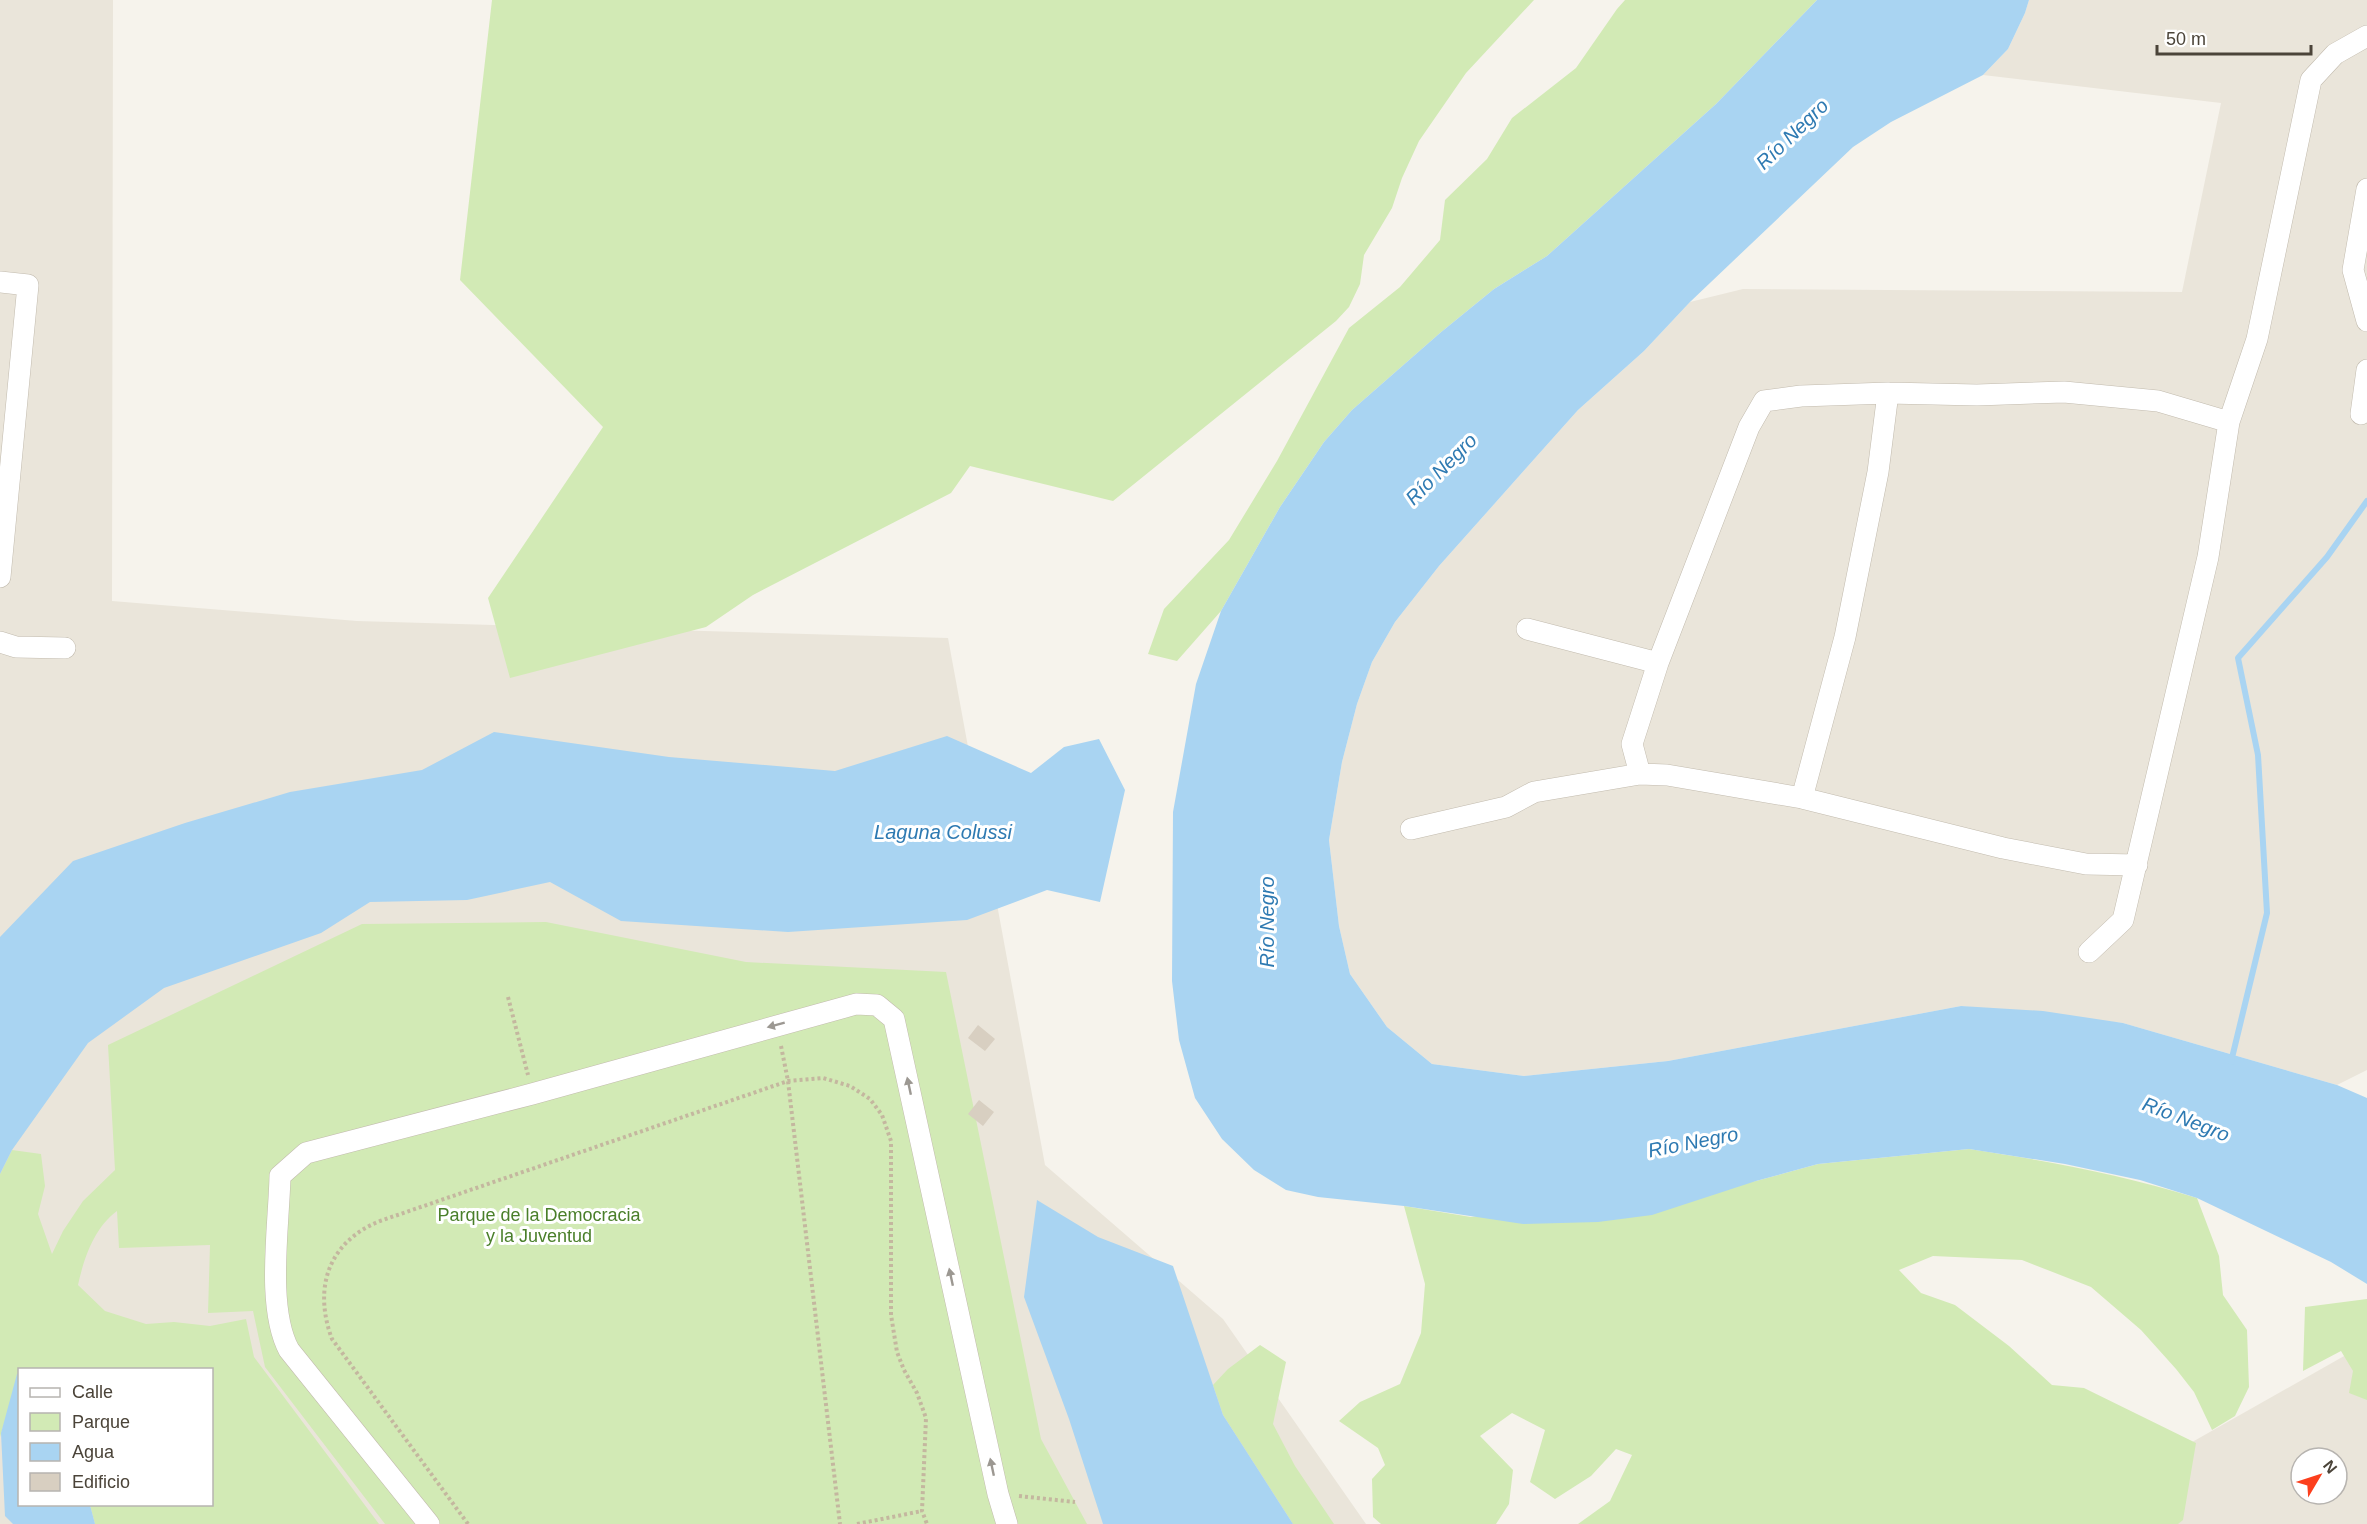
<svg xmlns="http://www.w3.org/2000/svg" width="2367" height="1524" font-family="Arial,sans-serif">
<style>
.residential{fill:#eae5da;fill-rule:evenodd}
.green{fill:#d2eab5}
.water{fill:#a9d4f2}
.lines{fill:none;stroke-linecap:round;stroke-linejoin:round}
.stream{stroke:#a9d4f2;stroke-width:6}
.building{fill:#d8cfc1}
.minor-casing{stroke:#c2bbae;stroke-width:22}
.path{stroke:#c4b79f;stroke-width:4;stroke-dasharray:3 3;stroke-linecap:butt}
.minor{stroke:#fff;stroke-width:21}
.oneway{fill:#9c9892}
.labels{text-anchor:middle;stroke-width:6;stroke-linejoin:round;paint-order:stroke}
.park-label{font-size:18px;fill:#4a7f2a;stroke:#fff}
.water-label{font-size:20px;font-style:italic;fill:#2e7ab2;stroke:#fff}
</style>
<rect width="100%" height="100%" fill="#f6f3ec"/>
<path class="residential" d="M0,0H113L112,601L357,621L948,638L1045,1165L1223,1319L1366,1524H0ZM20,1370H212V1504H20Z
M2029,0H2367V1070L2337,1085L2123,1023L1961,1006L1668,1061L1524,1076L1432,1064L1387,1027L1350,974L1339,926L1329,840L1342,762L1357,704L1372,662L1395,622L1439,566L1578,410L1644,351L1690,302L1743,289L2182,292L2221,103L1983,75L2008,49L2025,13Z
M2367,1343V1524H2135L2141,1471ZM2301,1458H2337V1494H2301Z"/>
<path class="green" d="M492,0H1534L1466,73L1419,141L1402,178L1392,208L1364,255L1360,284L1349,307L1336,321L1113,501L970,466L951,493L753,595L706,627L510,678L488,598L603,427L460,280Z
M1625,0H1817L1716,104L1547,256L1494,289L1440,333L1352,410L1324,442L1280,507L1221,611L1177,661L1148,654L1164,609L1229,540L1277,461L1349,328L1400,287L1440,240L1445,200L1487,159L1512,118L1576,68L1617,9Z
M546,922L746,962L946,972L1041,1439L1087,1524H385L265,1367L253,1311L208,1313L210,1245L119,1248L117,1211C94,1228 84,1258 78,1285L105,1311L146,1324L174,1322L210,1326L246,1319L254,1357L379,1524H95L90,1505L212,1504V1370H20L0,1437V1174L12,1150L41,1154L45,1186L38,1214L52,1254L63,1231L83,1201L115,1170L108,1045L362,924Z
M1969,1149C2048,1161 2120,1174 2197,1198L2219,1256L2223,1295L2247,1330L2249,1387L2235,1416L2212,1430L2194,1392L2176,1369L2141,1330L2091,1287L2022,1260L1933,1256L1899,1270L1921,1293L1955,1305L2009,1346L2052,1385L2084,1388L2196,1443L2183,1520L2178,1524H1578L1610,1501L1632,1455L1616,1449L1591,1476L1555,1499L1530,1482L1545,1430L1512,1413L1480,1436L1513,1470L1509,1504L1496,1524H1381L1373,1517L1372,1479L1385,1465L1378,1448L1339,1421L1360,1402L1400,1384L1421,1333L1425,1284L1404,1206L1471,1217L1756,1181L1818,1164Z
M2367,1299V1400L2349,1393L2353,1371L2341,1351L2303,1371L2305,1307Z
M1260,1345L1286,1362L1273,1424L1295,1466L1334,1524H1293L1223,1415L1213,1385L1228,1369Z"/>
<path class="water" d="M1817,0H2029L2025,13L2008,49L1983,75L1891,122L1853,147L1690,302L1644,351L1578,410L1439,566L1395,622L1372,662L1357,704L1342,762L1329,840L1339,926L1350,974L1387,1027L1432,1064L1524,1076L1668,1061L1961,1006L2043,1011L2123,1023L2337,1085L2367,1098V1284L2331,1262L2197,1198L2140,1180L2065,1164L1969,1149L1818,1164L1756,1181L1652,1215L1598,1222L1523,1224L1404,1206L1318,1197L1286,1190L1254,1170L1222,1139L1195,1098L1179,1040L1172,981L1173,812L1196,684L1221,611L1280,507L1324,442L1352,410L1440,333L1494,289L1547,256L1716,104Z
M494,732L669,757L835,771L947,736L1031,773L1064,747L1099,739L1125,790L1100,902L1047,890L967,920L788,932L621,921L550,882L467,900L370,902L321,933L164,988L88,1043L12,1150L0,1174V937L73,861L185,823L290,792L422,770Z
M1037,1200L1098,1237L1173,1266L1223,1415L1293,1524H1103L1069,1419L1024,1297Z
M19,1373L20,1504L90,1505L95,1524H13L5,1516L1,1433L17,1374Z"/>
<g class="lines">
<path class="stream" d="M2231,1062L2267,913L2258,755L2238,658L2327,557L2367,501"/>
</g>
<path class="building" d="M978,1025L995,1039L985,1051L968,1038Z
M979,1100L994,1112L983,1126L968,1114Z"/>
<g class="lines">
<defs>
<path id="minor" d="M2367,189L2353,270L2367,321
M0,282L28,285L0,577
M2361,414L2367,370
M1527,629L1658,663
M0,642L16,647L65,648
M1640,774L1632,744L1658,663L1749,427L1764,401L1801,396L1888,393L1977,395L2064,392L2158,401L2229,422
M1802,798L1845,637L1878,472L1888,393
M1411,829L1506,807L1534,792L1640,774L1667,775L1802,798L2003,848L2086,864L2137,865
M2089,952L2123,920L2208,557L2229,422L2257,339L2311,80L2335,54L2367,36
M429,1524L289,1350C266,1307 279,1226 280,1176L306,1153L532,1094L856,1004L877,1005L894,1019L998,1494L1007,1524"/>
</defs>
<use href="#minor" class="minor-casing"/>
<path class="path" d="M508,997L528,1075
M781,1046L788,1081L840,1524
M1019,1496L1075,1502
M468,1524L332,1339C313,1288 328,1242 380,1221L788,1081L823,1078L850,1086L870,1099L882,1115L891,1141V1315L897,1352L904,1370L917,1393L926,1418L922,1511L927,1524
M857,1524L922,1511"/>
<use href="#minor" class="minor"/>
</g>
<defs><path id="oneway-solid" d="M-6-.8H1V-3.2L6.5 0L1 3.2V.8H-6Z" transform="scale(1.5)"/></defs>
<g class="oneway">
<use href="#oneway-solid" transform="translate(776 1025) rotate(165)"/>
<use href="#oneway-solid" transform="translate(909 1086) rotate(-102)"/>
<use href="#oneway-solid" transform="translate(951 1277) rotate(-102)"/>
<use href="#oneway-solid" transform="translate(992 1467) rotate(-102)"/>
</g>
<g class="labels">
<g class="park-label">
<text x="539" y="1221">Parque de la Democracia<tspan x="539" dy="21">y la Juventud</tspan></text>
</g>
<g class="water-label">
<text transform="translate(1792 134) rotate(-44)" y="7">Río Negro</text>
<text transform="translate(1441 469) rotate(-45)" y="7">Río Negro</text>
<text x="943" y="839">Laguna Colussi</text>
<text transform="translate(1267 922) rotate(-90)" y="7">Río Negro</text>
<text transform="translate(2186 1119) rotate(21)" y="7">Río Negro</text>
<text transform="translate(1693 1142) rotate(-11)" y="7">Río Negro</text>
</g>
</g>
<rect x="18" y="1368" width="195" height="138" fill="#ffffff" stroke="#b7b4b0" stroke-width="1.5"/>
<rect x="30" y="1388" width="30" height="9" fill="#ffffff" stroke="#b7b4b0" stroke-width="1.5"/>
<text x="72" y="1398" font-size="18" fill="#4b4439">Calle</text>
<rect x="30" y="1413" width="30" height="18" fill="#d2eab5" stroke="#b7b4b0" stroke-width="1.5"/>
<text x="72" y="1428" font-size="18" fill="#4b4439">Parque</text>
<rect x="30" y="1443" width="30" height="18" fill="#a9d4f2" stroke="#b7b4b0" stroke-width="1.5"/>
<text x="72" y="1458" font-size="18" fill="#4b4439">Agua</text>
<rect x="30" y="1473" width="30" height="18" fill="#d8cfc1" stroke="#b7b4b0" stroke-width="1.5"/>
<text x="72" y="1488" font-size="18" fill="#4b4439">Edificio</text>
<g transform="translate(2319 1476) rotate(51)"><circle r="28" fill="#ffffff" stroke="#b7b4b0" stroke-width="1.5"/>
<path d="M0-4.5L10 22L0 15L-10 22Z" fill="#fc3f1d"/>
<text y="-9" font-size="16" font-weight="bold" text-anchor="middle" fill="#4b4439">N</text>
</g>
<path d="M2157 45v9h154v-9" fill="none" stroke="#4b4439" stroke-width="3"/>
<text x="2166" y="45" font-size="18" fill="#4b4439" stroke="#ffffff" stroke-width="4.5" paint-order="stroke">50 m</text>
</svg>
